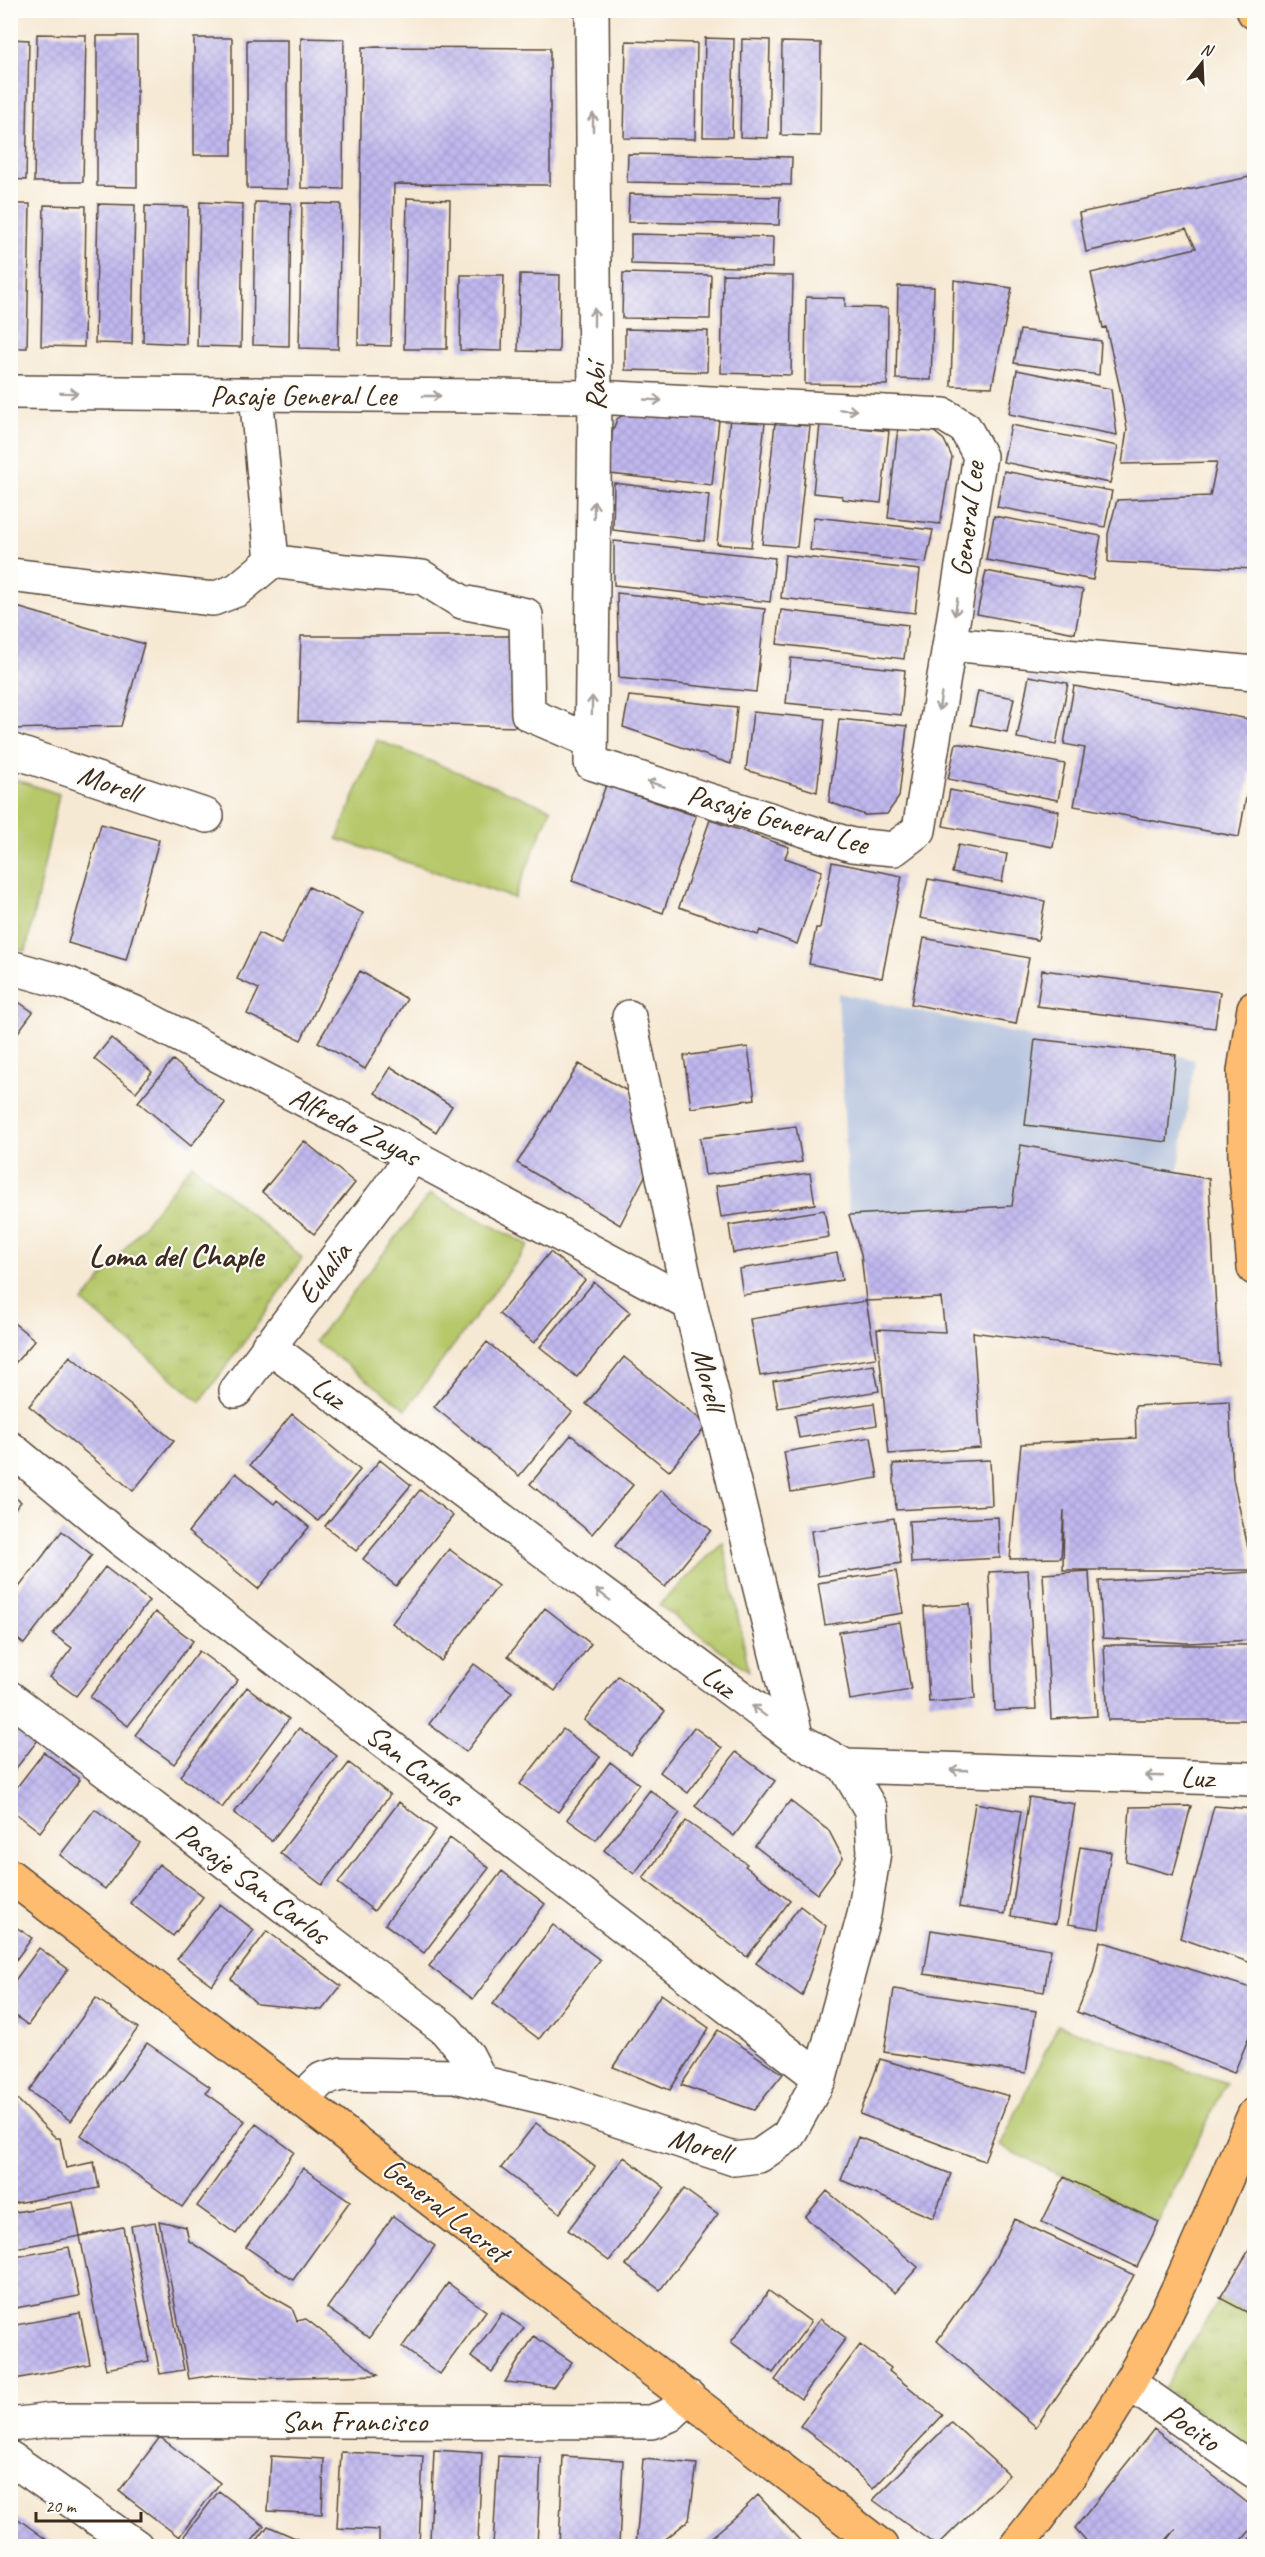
<svg xmlns="http://www.w3.org/2000/svg" width="1265" height="2557" font-family="Caveat,sans-serif">
<style>
.industrial{fill:#b7c5de}
.grass{fill:#b6c86b;stroke:#787944;stroke-width:1.5}
.park{fill:url(#park-tufts);stroke:#787944;stroke-width:1.5}
.building{fill:url(#building-cross-hatch)}
.lines{fill:none;stroke-linecap:round;stroke-linejoin:round}
.minor-casing{stroke:#574739;stroke-width:36}
.major-casing{stroke:#574739;stroke-width:36}
.minor{stroke:#fff;stroke-width:33}
.major{stroke:#febc70;stroke-width:33}
.oneway{stroke:#a79f9a}
.labels{text-anchor:middle;stroke-width:4.5;stroke-linejoin:round;paint-order:stroke}
.street-label{font-size:30px;fill:#3b2a1e;stroke:#fdfcf7}
.neighbourhood-label{font-size:32px;font-weight:bold;fill:#3b2a1e;stroke:#fdfcf7}
</style>
<defs>
<pattern id="park-tufts" width="24" height="20" patternUnits="userSpaceOnUse" patternTransform="scale(1.5)"><rect width="24" height="20" fill="#b6c86b"/><path d="M3 7l-1-3M5 7V3M7 7l1-3M15 17l-1-3M17 17v-4M19 17l1-3" fill="none" stroke="#9dac5c"/></pattern>
<pattern id="building-cross-hatch" width="8" height="8" patternUnits="userSpaceOnUse" patternTransform="scale(1.5)"><rect width="8" height="8" fill="#c0b8ee"/><path d="M0 0l8 8M0 8l8-8" fill="none" stroke="#a69ecc"/></pattern>
</defs>
<rect width="100%" height="100%" fill="#fdfcf7"/>
<filter id="ink" filterUnits="userSpaceOnUse"><feTurbulence type="fractalNoise" baseFrequency=".0167" numOctaves="2"/><feDisplacementMap in="SourceGraphic" scale="12" xChannelSelector="R" yChannelSelector="G"/><feConvolveMatrix kernelMatrix="1 2 1 2 8 2 1 2 1" color-interpolation-filters="sRGB"/></filter>
<filter id="wash" filterUnits="userSpaceOnUse"><feTurbulence type="fractalNoise" baseFrequency=".008" numOctaves="4" result="noise"/><feDisplacementMap in="SourceGraphic" scale="24" xChannelSelector="R" yChannelSelector="G"/><feGaussianBlur stdDeviation="1.35" result="paint"/><feColorMatrix in="noise" values="0 0 0 0 0 0 0 0 0 0 0 0 0 0 0 0 0 1.4 0 .05"/><feComposite in="paint" operator="in"/></filter>
<g filter="url(#wash)">
<rect width="100%" height="100%" fill="#f6e9d4"/>
<path class="industrial" d="M838,993L1035,1038L1176,1055L1195,1060L1178,1173L1021,1145L1012,1206L849,1215Z"/>
<path class="grass" d="M377,740L551,809L514,898L337,839Z
M11,778L59,794L26,951L11,948Z
M430,1194L529,1245L406,1409L315,1341Z
M1058,2025L1226,2083L1158,2222L1000,2146Z"/>
<path class="park" d="M192,1164L302,1258L278,1296L200,1402L83,1302Z
M723,1542L749,1671L659,1605Z
M1220,2298L1254,2316V2450L1164,2388Z"/>
<g id="blocks">
<path class="building" d="M37,34L86,35L83,182H34Z
M97,36H137V187L97,186Z
M194,38H232V155H194Z
M301,38L344,39L343,189L301,188Z
M705,38L734,39L732,137H703Z
M10,39L29,40L26,180L10,179Z
M742,39L770,40L768,138L740,137Z
M247,40H287V189L247,188Z
M626,41L697,43L695,139L624,138Z
M782,42L821,43L820,136L781,135Z
M362,47L550,48V185L394,184L391,346L358,345Z
M628,154L792,157L791,185L627,182Z
M1254,176V569L1108,562V534L1117,500L1210,496L1217,462L1122,464L1127,429L1120,389L1106,327L1103,328L1091,273L1196,248L1186,229L1086,252L1079,213Z
M629,194L780,197L779,225L628,222Z
M407,198L450,200L447,349H404Z
M200,202L243,204L241,347L197,346Z
M255,202L291,203L289,346L253,345Z
M302,203L341,204L338,349L299,348Z
M10,204H30L27,348H10Z
M98,204L135,205L132,344L95,343Z
M44,205L86,206L84,347L41,346Z
M145,206L188,207L186,344L143,342Z
M631,234L773,237L772,268L631,264Z
M623,273L711,275L710,319L622,318Z
M520,274L560,275L559,352L518,351Z
M723,274L793,276L791,375L721,373Z
M461,275H504L502,351L460,350Z
M954,280L1012,288L992,387L951,386Z
M898,286L934,287L931,380L896,379Z
M806,297L845,298V307L888,308L887,385L805,384Z
M625,329L708,331L707,372L625,370Z
M1020,330L1101,341L1099,375L1014,363Z
M1017,370L1111,389L1117,435L1009,414Z
M626,413L719,420L712,485L610,474L612,433L617,419Z
M730,418L765,422L751,547L717,544Z
M775,423L810,426L797,547L762,544Z
M820,424L889,431L881,503L842,499V496L813,493Z
M1011,425L1118,446L1110,483L1003,462Z
M898,427L932,430L944,440L952,457L940,524L888,518Z
M1004,471L1112,491L1105,527L997,507Z
M614,483L709,495L704,541L613,530Z
M994,516L1101,536L1093,580L986,560Z
M814,517L933,530L926,563L810,550Z
M614,541L775,558L770,602L614,585Z
M785,555L920,570L915,613L781,598Z
M986,571L1083,590L1075,633L977,614Z
M617,593L765,609L756,692L619,678Z
M10,605L144,644L121,726L10,729Z
M781,610L908,625L904,659L777,644Z
M301,636H512L520,727L298,721Z
M791,658L905,670L901,715L786,703Z
M1029,676L1068,683L1056,745L1017,738Z
M1074,686L1254,720V753L1239,837L1074,806L1085,748L1064,744Z
M978,691L1014,698L1007,732L971,725Z
M629,696L737,707L731,764L623,727Z
M753,712L825,719L817,792L746,770Z
M839,719L907,726L899,797L887,814L865,815L829,802Z
M956,743L1065,764L1058,800L948,779Z
M606,785L696,816L663,913L572,881Z
M950,790L1059,811L1053,847L943,826Z
M710,820L789,847L785,858L822,871L797,944L760,930L758,935L679,907Z
M101,824L159,840L126,960L68,943Z
M958,845L1007,854L1002,882L952,873Z
M832,862L902,876L882,978L809,964L816,928H820Z
M928,879L1045,901L1038,940L920,918Z
M309,887L363,913L301,1040L247,1014L259,989L237,979L259,933L281,944Z
M924,938L1029,958L1016,1024L911,1004Z
M1042,970L1220,992L1215,1028L1037,1006Z
M360,971L407,999L365,1069L318,1042Z
M10,996L33,1012L10,1043Z
M111,1038L152,1072L136,1092L94,1059Z
M1035,1039L1176,1055L1167,1142L1025,1125Z
M748,1047L755,1099L691,1108L684,1056Z
M173,1060L225,1103L191,1146L138,1102Z
M579,1064L631,1093L646,1174L620,1225L517,1163Z
M391,1067L452,1106L436,1132L375,1093Z
M796,1126L802,1162L705,1175L700,1138Z
M304,1141L355,1183L314,1234L262,1192Z
M1021,1145L1209,1179L1219,1365L973,1332L981,1448L889,1454L877,1329L945,1332L941,1298L866,1301L861,1254L849,1215L1012,1206Z
M810,1173L815,1204L721,1217L716,1186Z
M824,1210L829,1237L733,1253L729,1225Z
M550,1252L585,1280L534,1343L499,1314Z
M837,1253L842,1280L743,1295L739,1269Z
M594,1282L630,1312L577,1377L540,1347Z
M866,1301L876,1358L760,1376L750,1319Z
M10,1320L35,1340L10,1369Z
M487,1342L572,1412L519,1476L434,1407Z
M70,1356L174,1441L133,1491L29,1406Z
M624,1357L707,1425L669,1471L586,1404Z
M874,1365L879,1391L778,1408L773,1381Z
M1229,1401L1233,1479L1253,1570H1063L1064,1510L1061,1558L1010,1559L1021,1444L1136,1438L1135,1406Z
M874,1403L877,1425L799,1438L795,1415Z
M292,1414L360,1470L318,1521L250,1465Z
M571,1435L633,1485L592,1534L530,1484Z
M871,1437L878,1478L791,1492L784,1452Z
M380,1460L411,1485L356,1551L325,1526Z
M990,1460L992,1505L896,1510L893,1464Z
M236,1473L274,1504L277,1500L309,1527L258,1589L188,1532Z
M420,1490L453,1516L396,1586L363,1559Z
M661,1490L711,1530L665,1587L615,1546Z
M10,1494L21,1502L10,1515Z
M998,1517L1000,1558L911,1563L909,1521Z
M894,1518L901,1563L818,1576L811,1531Z
M62,1531L92,1555L24,1644L10,1633V1599Z
M449,1549L498,1586L441,1661L392,1623Z
M105,1567L149,1601L76,1696L50,1677L72,1648L53,1634Z
M1028,1570L1036,1709L995,1711L989,1572Z
M896,1571L903,1613L825,1625L818,1583Z
M1089,1571L1097,1716L1051,1719L1043,1574Z
M1252,1572L1254,1588V1640L1187,1643L1103,1638L1099,1581Z
M970,1604L975,1699L929,1702L924,1607Z
M545,1608L591,1644L555,1691L508,1656Z
M155,1612L193,1641L128,1726L90,1697Z
M900,1622L911,1690L850,1700L839,1632Z
M1104,1645H1254V1720H1108Z
M199,1651L238,1680L174,1764L135,1735Z
M474,1664L512,1692L466,1752L429,1724Z
M618,1676L665,1711L631,1755L584,1720Z
M247,1687L289,1719L222,1808L180,1776Z
M10,1720L38,1740L10,1776Z
M694,1727L722,1748L688,1793L660,1772Z
M299,1728L337,1756L272,1841L234,1813Z
M563,1729L600,1757L558,1812L520,1784Z
M44,1752L80,1780L40,1832L10,1809V1796Z
M736,1752L775,1781L734,1836L695,1806Z
M610,1762L639,1784L596,1840L567,1819Z
M349,1763L390,1795L322,1885L280,1853Z
M650,1790L680,1813L634,1874L604,1850Z
M1029,1797L1075,1804L1056,1924L1011,1916Z
M790,1801L829,1831L843,1858L817,1894L755,1846Z
M399,1802L436,1830L374,1911L338,1883Z
M975,1803L1021,1811L1005,1914L959,1907Z
M1191,1806L1173,1875L1126,1862L1130,1807Z
M1214,1806L1254,1809V1964L1180,1938Z
M95,1809L140,1843L105,1889L60,1855Z
M686,1821L747,1864L745,1866L790,1901L747,1957L643,1878Z
M450,1838L489,1868L424,1953L385,1924Z
M1080,1847L1111,1852L1099,1929L1068,1924Z
M159,1864L203,1897L173,1936L130,1903Z
M502,1871L545,1904L473,1999L429,1966Z
M220,1904L254,1930L212,1985L177,1959Z
M800,1906L826,1926L802,1996L756,1963Z
M10,1923L32,1938L10,1968Z
M553,1925L600,1960L539,2039L493,2004Z
M931,1930L1051,1949L1044,1992L924,1974Z
M267,1931L341,1986L322,2010L257,2004L231,1979Z
M1100,1941L1254,1989V2025L1234,2073L1077,2012L1093,1973Z
M39,1948L68,1969L28,2025L10,2012V1987Z
M894,1989L1036,2011L1026,2073L884,2052Z
M661,1994L709,2028L670,2090L613,2067Z
M96,1998L138,2028L71,2121L29,2091Z
M718,2030L783,2074L754,2110L681,2085Z
M147,2043L210,2087L206,2093L245,2121L182,2207L81,2135Z
M880,2059L1009,2096L984,2161L860,2114Z
M10,2092L56,2138H60L66,2168L94,2162L99,2188L10,2204Z
M536,2123L595,2167L560,2213L501,2168Z
M256,2124L294,2152L236,2234L197,2206Z
M858,2137L951,2174L933,2218L841,2180Z
M624,2157L665,2188L609,2261L568,2230Z
M303,2168L350,2201L293,2280L246,2247Z
M1064,2177L1159,2222L1137,2267L1042,2222Z
M684,2189L718,2214L660,2290L626,2265Z
M827,2191L918,2267L895,2293L805,2217Z
M73,2202L80,2236L123,2227L149,2361L106,2369L80,2236L10,2249V2213Z
M393,2216L435,2246L369,2338L327,2308Z
M1014,2219L1134,2275L1111,2317L1036,2427L937,2341L993,2262Z
M159,2221L186,2227L189,2241L242,2276L248,2283L292,2308L297,2321L306,2319L378,2375L266,2378L214,2375L189,2379Z
M155,2222L184,2370L160,2374L131,2226Z
M1254,2237V2316L1220,2298L1251,2247Z
M69,2247L79,2296L10,2309V2258Z
M448,2283L486,2311L440,2374L402,2347Z
M769,2291L811,2322L773,2373L731,2342Z
M80,2313L90,2364L10,2380V2326Z
M502,2313L524,2328L492,2372L471,2357Z
M820,2319L846,2338L801,2399L775,2380Z
M534,2336L572,2362L553,2387L505,2382Z
M860,2345L891,2368L889,2371L943,2415L873,2489L831,2449L800,2426Z
M951,2422L1009,2475L937,2546L873,2500Z
M1154,2429L1254,2508V2526L1237,2546H1163L1176,2529L1161,2546H1091L1075,2528Z
M160,2437L220,2483L179,2537L119,2491Z
M434,2450L482,2453L478,2542L430,2540Z
M341,2452L423,2456L419,2546H379V2530L337,2528Z
M271,2456L324,2459L322,2514L268,2511Z
M498,2456L541,2458L537,2546H493Z
M563,2456L623,2460L619,2546H559Z
M643,2459L697,2464L689,2520L657,2546H636Z
M219,2491L264,2526L248,2546H197L184,2536Z
M758,2495L805,2546H701L732,2520Z
M10,2513L55,2546H10Z
M268,2526L311,2545L253,2546Z
M1254,2533V2546H1244Z"/>
</g>
</g>
<g filter="url(#ink)">
<use href="#blocks" fill-opacity="0" stroke="#574739" stroke-width="1.5"/>
<g class="lines">
<defs>
<path id="minor" d="M10,392L595,397L944,415L965,428L980,456L919,830L894,849L852,845L591,763L595,397L592,10
M256,394L272,561L346,571L422,577L462,602L526,615L528,714L591,741
M10,575L213,599L237,590L272,561
M950,644L1254,673
M10,750L207,816
M10,967L67,983L138,1014L413,1156L690,1304
M629,1017L690,1304L797,1739
M268,1346L797,1739L845,1766L1254,1779
M236,1391L413,1156
M10,1448L122,1540L820,2078
M10,1698L445,2029L468,2056L481,2081
M302,2099L322,2079L342,2074L455,2076L563,2102L734,2159L759,2156L788,2136L820,2078L864,1915L874,1852L871,1810L845,1766
M1129,2383L1254,2471
M10,2425L51,2420L651,2422L670,2415L689,2397
M10,2458L136,2546"/>
<path id="major" d="M1254,10V12
M1254,1008L1244,1071L1245,1165L1254,1268
M10,1876L881,2546
M1016,2546C1057,2495 1095,2442 1128,2385C1178,2300 1214,2205 1254,2115"/>
</defs>
<use href="#minor" class="minor-casing"/>
<use href="#major" class="major-casing"/>
<use href="#minor" class="minor"/>
<use href="#major" class="major"/>
</g>
<defs><path id="oneway-shaft" d="M-6 0H5M1.5-3L5.5 0L1.5 3" fill="none" stroke-width="1.6" stroke-linecap="round" stroke-linejoin="round" transform="scale(1.5)"/></defs>
<g class="oneway">
<use href="#oneway-shaft" transform="translate(593 122) rotate(-90)"/>
<use href="#oneway-shaft" transform="translate(594 317) rotate(-90)"/>
<use href="#oneway-shaft" transform="translate(69 393) rotate(1)"/>
<use href="#oneway-shaft" transform="translate(432 396)"/>
<use href="#oneway-shaft" transform="translate(653 400) rotate(3)"/>
<use href="#oneway-shaft" transform="translate(848 410) rotate(3)"/>
<use href="#oneway-shaft" transform="translate(594 510) rotate(-89)"/>
<use href="#oneway-shaft" transform="translate(956 607) rotate(99)"/>
<use href="#oneway-shaft" transform="translate(940 702) rotate(99)"/>
<use href="#oneway-shaft" transform="translate(592 705) rotate(-89)"/>
<use href="#oneway-shaft" transform="translate(656 784) rotate(-163)"/>
<use href="#oneway-shaft" transform="translate(603 1595) rotate(-143)"/>
<use href="#oneway-shaft" transform="translate(759 1711) rotate(-143)"/>
<use href="#oneway-shaft" transform="translate(959 1770) rotate(-178)"/>
<use href="#oneway-shaft" transform="translate(1154 1776) rotate(-178)"/>
</g>
</g>
<g class="labels">
<g class="street-label">
<text transform="translate(595 387) rotate(-90)" y="10">Rabí</text>
<text x="303" y="405">Pasaje General Lee</text>
<text transform="translate(967 519) rotate(-83)" y="10">General Lee</text>
<text transform="translate(109 783) rotate(19)" y="10">Morell</text>
<text transform="translate(778 819) rotate(16)" y="10">Pasaje General Lee</text>
<text transform="translate(355 1126) rotate(27)" y="10">Alfredo Zayas</text>
<text transform="translate(324 1273) rotate(-53)" y="10">Eulalia</text>
<text transform="translate(709 1379) rotate(76)" y="10">Morell</text>
<text transform="translate(329 1392) rotate(37)" y="10">Luz</text>
<text transform="translate(719 1681) rotate(37)" y="10">Luz</text>
<text transform="translate(414 1765) rotate(38)" y="10">San Carlos</text>
<text transform="translate(1197 1777) rotate(2)" y="10">Luz</text>
<text transform="translate(253 1883) rotate(37)" y="10">Pasaje San Carlos</text>
<text transform="translate(700 2145) rotate(16)" y="10">Morell</text>
<text transform="translate(446 2210) rotate(38)" y="10">General Lacret</text>
<text x="354" y="2431">San Francisco</text>
<text transform="translate(1192 2427) rotate(35)" y="10">Pocito</text>
</g>
<g class="neighbourhood-label">
<text x="176" y="1266">Loma del Chaple</text>
</g>
</g>
<rect width="1265" height="2557" fill="none" stroke="#fdfcf7" stroke-width="36"/>
<g transform="translate(1202 63) rotate(18)" stroke="#fdfcf7" stroke-width="4.5" paint-order="stroke">
<path d="M0-4.5L10 22L0 15L-10 22Z" fill="#3b2a1e"/>
<text y="-9" font-size="16" font-weight="bold" text-anchor="middle" fill="#3b2a1e">N</text>
</g>
<path d="M36 2512v9h105v-9" fill="none" stroke="#3b2a1e" stroke-width="3"/>
<text x="45" y="2512" font-size="18" fill="#3b2a1e" stroke="#fdfcf7" stroke-width="4.5" paint-order="stroke">20 m</text>
</svg>
